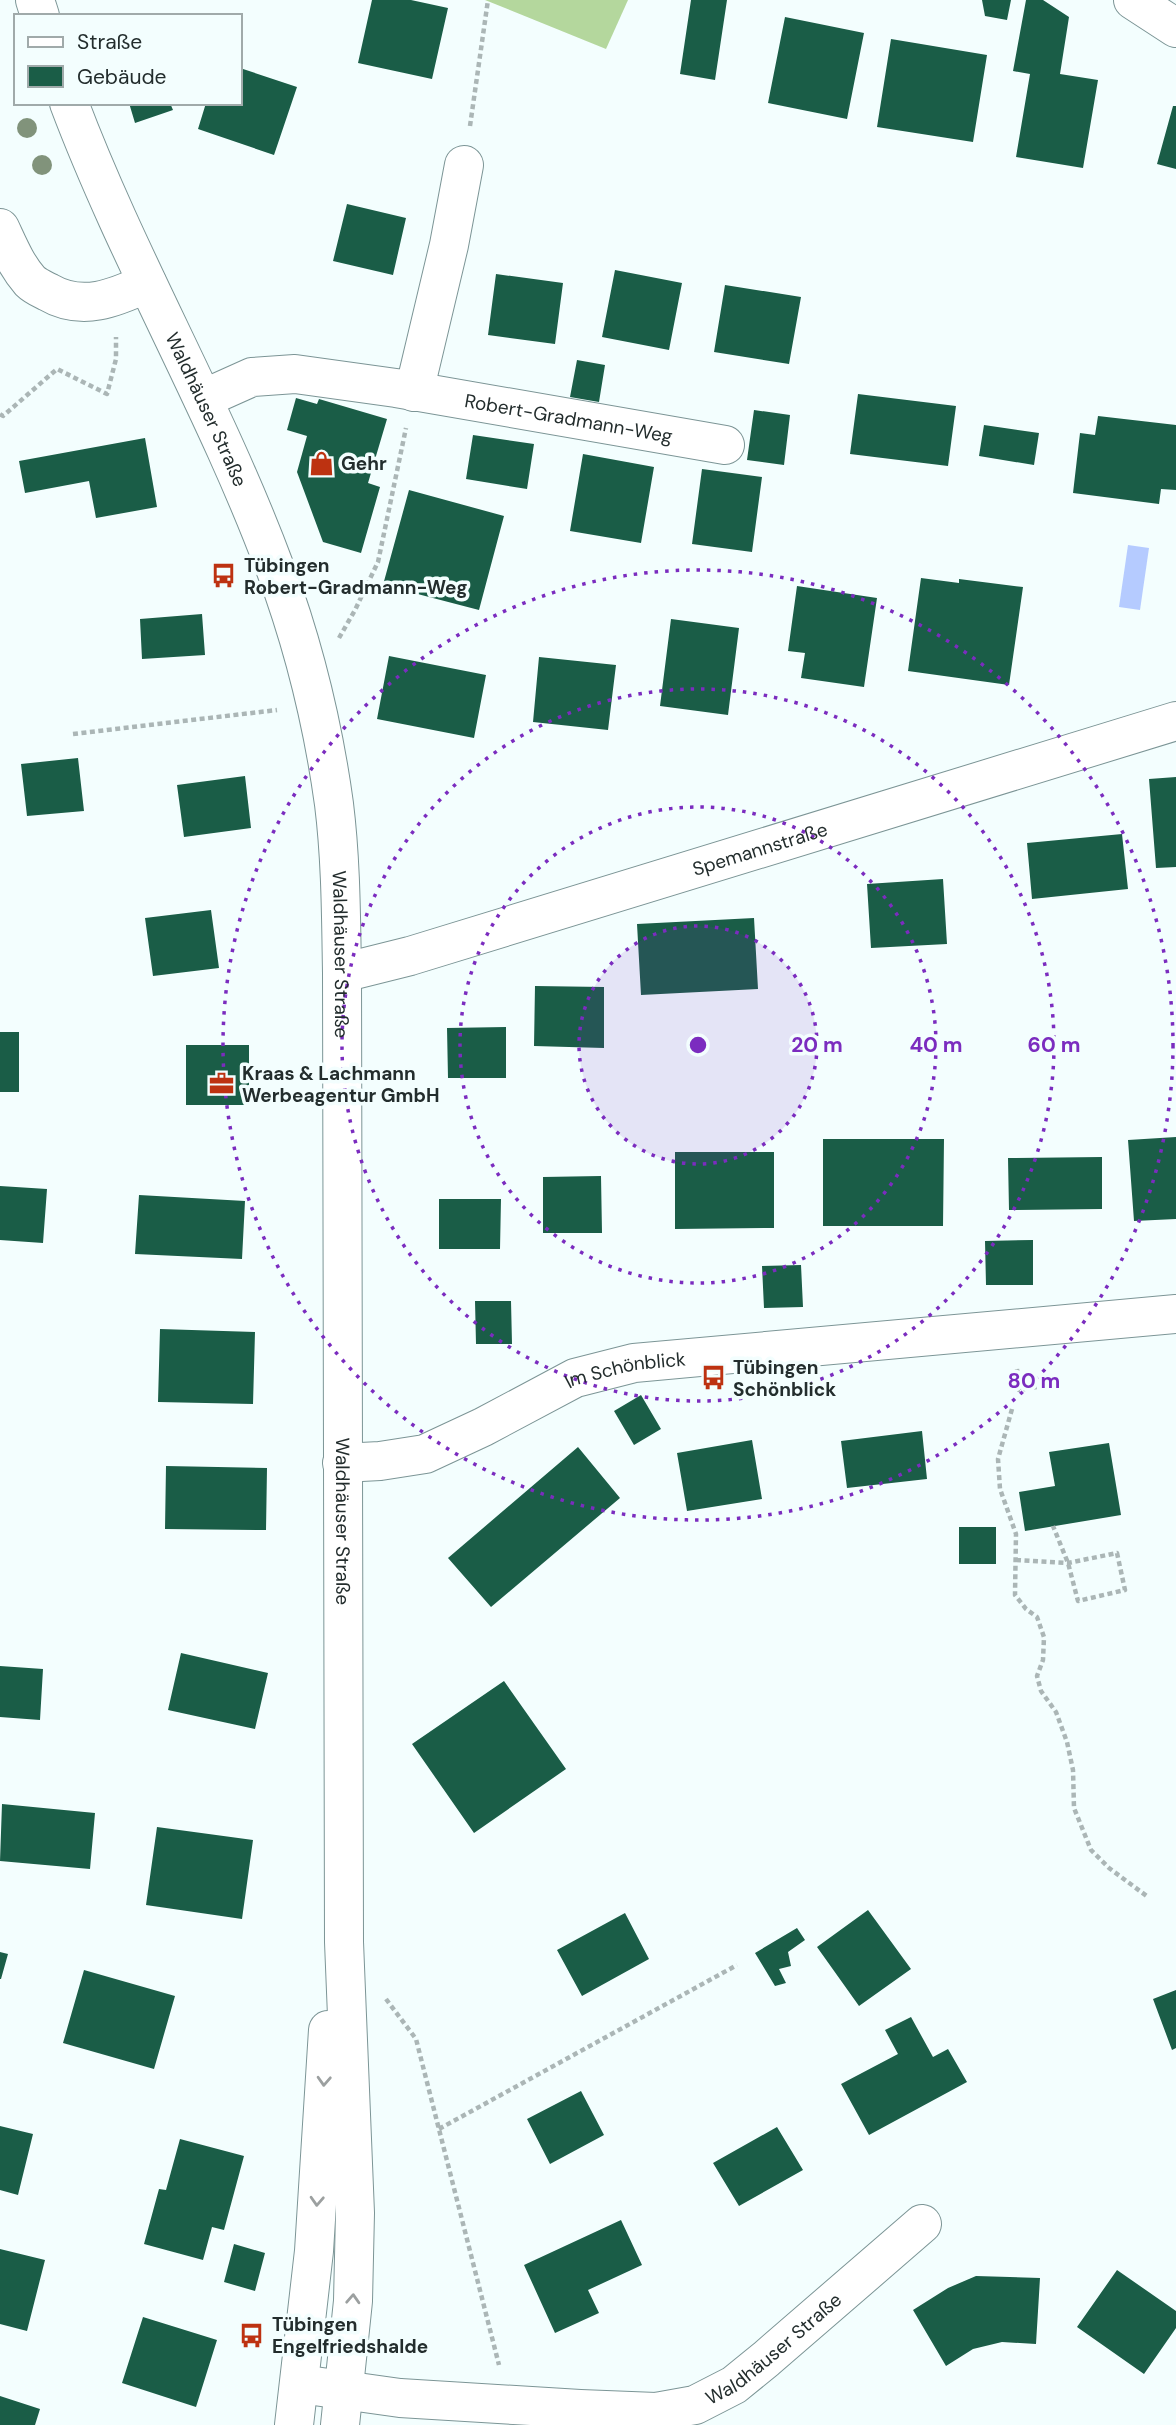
<svg xmlns="http://www.w3.org/2000/svg" width="1176" height="2425" font-family="'DM Sans',sans-serif">
<style>
.green{fill:#b4d79d}
.water{fill:#b5cbff}
.building{fill:#1a5d47}
.lines{fill:none;stroke-linecap:round;stroke-linejoin:round}
.street-casing{stroke:#7c9596;stroke-width:40}
.path{stroke:#abb6b6;stroke-width:4.5;stroke-dasharray:5 3.5;stroke-linecap:butt}
.street{stroke:#fff;stroke-width:38}
.tree{fill:#81937b}
.oneway{stroke:#9ca0a0}
.ring{fill:none;stroke:#7b2cbf;stroke-width:3.5;stroke-dasharray:3.5 7}
.labels{text-anchor:middle;stroke-width:7;stroke-linejoin:round;paint-order:stroke}
.street-label{font-size:19px;fill:#232d2d;stroke:#f3fefe}
.poi-label{font-size:19px;font-weight:bold;fill:#232d2d;stroke:#f3fefe;text-anchor:start}
.centre{fill:#7b2cbf;stroke:#f3fefe;stroke-width:3.5}
.ring-label{font-size:21px;text-anchor:middle;font-weight:bold;fill:#7b2cbf;stroke:#f3fefe;stroke-width:7;stroke-linejoin:round;paint-order:stroke}
</style>
<rect width="100%" height="100%" fill="#f3fefe"/>
<path class="green" d="M485,0H628L606,49Z"/>
<path class="water" d="M1128,545L1149,548L1140,610L1119,607Z"/>
<path class="building" d="M372,0H411L448,8L432,79L358,63Z
M691,0H727L715,80L680,74Z
M982,0H1011L1007,20L985,16Z
M1026,0H1043L1069,17L1060,74L1098,80L1083,168L1016,157L1030,74L1013,71Z
M785,17L864,33L847,119L768,103Z
M891,39L987,55L973,142L877,127Z
M240,68L297,87L274,155L198,129L206,103H240Z
M129,103H170L173,110L135,123Z
M1173,106H1176V169L1157,164Z
M347,204L406,218L393,275L333,261Z
M615,270L682,283L669,350L602,337Z
M496,274L563,283L555,344L488,335Z
M725,285L801,297L789,364L714,352Z
M577,360L605,365L599,402L570,397Z
M858,394L956,406L948,466L850,454Z
M296,398L317,404L319,399L387,419L368,483L380,487L361,553L323,542L297,472L307,436L287,430Z
M754,410L790,415L784,465L747,460Z
M1098,416L1176,425V490L1161,489L1159,504L1073,493L1080,433L1095,435Z
M984,425L1039,433L1034,465L979,456Z
M473,435L534,444L527,489L466,479Z
M145,438L157,507L96,518L89,481L25,493L19,461Z
M583,454L654,467L641,543L570,531Z
M702,469L762,477L752,552L692,544Z
M409,490L504,516L479,610L383,585Z
M921,578L959,583V579L1023,587L1009,685L908,671Z
M797,586L877,598L864,687L801,678L805,653L788,651Z
M202,614L205,655L142,659L140,619Z
M671,619L739,628L728,715L660,706Z
M389,656L486,675L474,738L377,719Z
M539,657L616,665L608,730L533,722Z
M78,758L84,811L27,816L21,764Z
M245,776L251,828L184,837L177,785Z
M1176,777V867L1156,868L1149,779Z
M1122,834L1128,889L1032,899L1027,843Z
M943,879L947,944L871,948L867,884Z
M211,910L219,968L153,976L145,918Z
M754,918L758,989L641,995L637,924Z
M535,986L604,987V1048L534,1046Z
M506,1027V1078H448L447,1028Z
M0,1032H19V1092H0Z
M186,1045H249V1105H186Z
M1176,1137V1219L1134,1221L1128,1140Z
M823,1139H944L943,1226H823Z
M675,1152H774V1228L675,1229Z
M1102,1157V1209L1009,1210L1008,1158Z
M601,1176L602,1233H543V1177Z
M0,1186L47,1189L43,1243L0,1240Z
M139,1195L245,1201L242,1259L135,1254Z
M439,1199H501L500,1249H439Z
M1033,1240V1285H986L985,1241Z
M801,1265L803,1307L764,1308L762,1266Z
M475,1301H511L512,1344H476Z
M160,1329L255,1332L253,1404L158,1402Z
M641,1395L661,1429L634,1445L614,1411Z
M922,1431L927,1479L847,1488L841,1441Z
M752,1440L762,1499L687,1511L677,1453Z
M1109,1443L1121,1515L1025,1531L1019,1492L1055,1486L1049,1452Z
M578,1447L620,1498L491,1607L448,1558Z
M166,1466L267,1468L266,1530L165,1529Z
M959,1527H996V1564H959Z
M181,1653L268,1673L255,1729L168,1710Z
M0,1666L43,1669L40,1720L0,1717Z
M504,1681L566,1769L474,1833L412,1744Z
M2,1804L95,1813L90,1869L0,1861Z
M157,1827L253,1840L242,1919L146,1905Z
M868,1910L911,1969L859,2006L817,1947Z
M625,1913L649,1959L582,1996L557,1950Z
M797,1928L805,1940L788,1952L791,1966L779,1969L786,1983L775,1986L755,1953Z
M0,1952L8,1954L1,1979H0Z
M84,1970L175,1996L154,2069L63,2043Z
M1176,1990V2048L1172,2050L1153,1999Z
M911,2017L933,2057L948,2049L967,2082L869,2135L841,2084L898,2054L885,2030Z
M581,2091L604,2135L550,2164L527,2119Z
M0,2126L33,2134L18,2195L0,2190Z
M777,2127L803,2170L739,2206L713,2163Z
M180,2139L244,2156L224,2230L212,2227L203,2260L144,2244L159,2189L166,2190Z
M621,2220L642,2265L588,2290L599,2313L555,2333L524,2265Z
M234,2244L265,2253L255,2291L224,2282Z
M0,2249L45,2260L27,2331L0,2324Z
M1117,2270L1176,2311V2328L1144,2374L1077,2327Z
M976,2276L1040,2278L1036,2344L1002,2342L973,2349L946,2366L913,2310L948,2288Z
M143,2317L217,2340L196,2407L122,2383Z
M0,2396L40,2409L35,2425H0Z"/>
<g class="lines">
<defs>
<g id="street">
<path d="M35,0L40,16"/>
<path d="M1133,0L1176,28"/>
<path id="s1" d="M69,103C129,262 216,409 275,568C303,643 323,724 334,804C341,860 341,917 342,973L344,1942L355,2213L353,2301L340,2425"/>
<path d="M0,228C9,247 16,265 30,281C35,286 42,289 48,292C82,312 115,298 147,283"/>
<path d="M414,392L449,245L464,165"/>
<path id="s2" d="M203,399L252,377L295,374L396,388L725,445"/>
<path id="s3" d="M342,973L410,956L1176,721"/>
<path id="s4" d="M342,1463L380,1461L425,1454L483,1427L575,1378L634,1363L1176,1314"/>
<path id="s5" d="M300,2384L400,2398L580,2409L656,2412L695,2405L734,2385L766,2359L922,2224"/>
<path d="M294,2425L314,2251L328,2030"/>
</g>
</defs>
<use href="#street" class="street-casing"/>
<path class="path" d="M470,126L488,0
M0,414L3,416L57,369L107,394L116,359V337
M339,638L355,610L378,562L406,428
M73,734L277,710
M1017,1369L1019,1390L1059,1383
M1012,1409L998,1459L1000,1489L1016,1534L1015,1595L1026,1609L1037,1617L1044,1637L1043,1660L1037,1676L1041,1691L1056,1712L1067,1742L1073,1770L1074,1808L1091,1850L1109,1868L1148,1897
M1016,1560L1068,1563L1117,1553L1125,1590L1078,1601L1068,1563L1053,1526
M386,1999L416,2039L499,2365
M439,2129L737,1965"/>
<use href="#street" class="street"/>
</g>
<g class="tree">
<circle cx="27" cy="128" r="10"/>
<circle cx="42" cy="165" r="10"/>
</g>
<defs><path id="oneway-chevron" d="M-2-3.5L2.5 0L-2 3.5" fill="none" stroke-width="1.6" stroke-linecap="round" stroke-linejoin="round" transform="scale(1.75)"/></defs>
<g class="oneway">
<use href="#oneway-chevron" transform="translate(324 2081) rotate(93)"/>
<use href="#oneway-chevron" transform="translate(317 2201) rotate(93)"/>
<use href="#oneway-chevron" transform="translate(353 2299) rotate(-87)"/>
</g>
<circle cx="698" cy="1045" r="119" fill="#7b2cbf" fill-opacity=".12"/>
<g class="ring">
<circle cx="698" cy="1045" r="119"/>
<circle cx="698" cy="1045" r="238"/>
<circle cx="698" cy="1045" r="356"/>
<circle cx="698" cy="1045" r="475"/>
</g>
<defs>
<symbol id="shop-bare" viewBox="-9 -9 18 18"><path d="M-5-2.5h2.3a2.7 3.5 0 0 1 5.4 0H5L5.5 6h-11ZM-1.5-2.5h3a1.5 2.3 0 0 0-3 0Z" fill="#bd3211" stroke="#f3fefe" stroke-width="2.5" paint-order="stroke"/></symbol>
<symbol id="bus-bare" viewBox="-9 -9 18 18"><path d="M-5-6H5V4H4V6H2V4H-2V6H-4V4H-5ZM-3.5-4V0h7V-4ZM-3.5 1.2v1.5H-2V1.2ZM2 1.2v1.5H3.5V1.2Z" fill="#bd3211" stroke="#f3fefe" stroke-width="2.5" paint-order="stroke"/></symbol>
<symbol id="office-bare" viewBox="-9 -9 18 18"><path d="M-6-3h4V-5.5h4V-3h4V5H-6ZM-1-4.5V-3h2v-1.5ZM-6 0V1H6V0Z" fill="#bd3211" stroke="#f3fefe" stroke-width="2.5" paint-order="stroke"/></symbol>
</defs>
<g fill-rule="evenodd">
<use href="#shop-bare" x="304" y="446" width="35" height="35"/>
<use href="#bus-bare" x="206" y="558" width="35" height="35"/>
<use href="#office-bare" x="204" y="1066" width="35" height="35"/>
<use href="#bus-bare" x="696" y="1360" width="35" height="35"/>
<use href="#bus-bare" x="234" y="2318" width="35" height="35"/>
</g>
<g class="labels">
<g class="street-label">
<text dy="7" stroke="none"><textPath href="#s1" startOffset="336">Waldhäuser Straße</textPath></text>
<text dy="7" stroke="none"><textPath href="#s2" startOffset="374">Robert-Gradmann-Weg</textPath></text>
<text dy="7" stroke="none"><textPath href="#s3" startOffset="436">Spemannstraße</textPath></text>
<text dy="7" stroke="none"><textPath href="#s1" startOffset="903">Waldhäuser Straße</textPath></text>
<text dy="7" stroke="none"><textPath href="#s4" startOffset="303">Im Schönblick</textPath></text>
<text dy="7" stroke="none"><textPath href="#s1" startOffset="1470">Waldhäuser Straße</textPath></text>
<text dy="7" stroke="none"><textPath href="#s5" startOffset="494">Waldhäuser Straße</textPath></text>
</g>
<g class="poi-label">
<text x="341" y="470">Gehr</text>
<text x="244" y="572">Tübingen<tspan x="244" dy="22">Robert-Gradmann-Weg</tspan></text>
<text x="242" y="1080">Kraas &amp; Lachmann<tspan x="242" dy="22">Werbeagentur GmbH</tspan></text>
<text x="733" y="1374">Tübingen<tspan x="733" dy="22">Schönblick</tspan></text>
<text x="272" y="2331">Tübingen<tspan x="272" dy="22">Engelfriedshalde</tspan></text>
</g>
</g>
<circle cx="698" cy="1045" r="10" class="centre"/>
<g class="ring-label">
<text x="817" y="1052">20 m</text>
<text x="936" y="1052">40 m</text>
<text x="1054" y="1052">60 m</text>
<text x="1034" y="1388">80 m</text>
</g>
<rect x="14" y="14" width="228" height="91" fill="#f3fefe" stroke="#a0aaaa" stroke-width="2"/>
<rect x="28" y="37" width="35" height="10" fill="#ffffff" stroke="#a0aaaa" stroke-width="2"/>
<text x="77" y="49" font-size="21" fill="#232d2d">Straße</text>
<rect x="28" y="66" width="35" height="21" fill="#1a5d47" stroke="#a0aaaa" stroke-width="2"/>
<text x="77" y="84" font-size="21" fill="#232d2d">Gebäude</text>
</svg>
